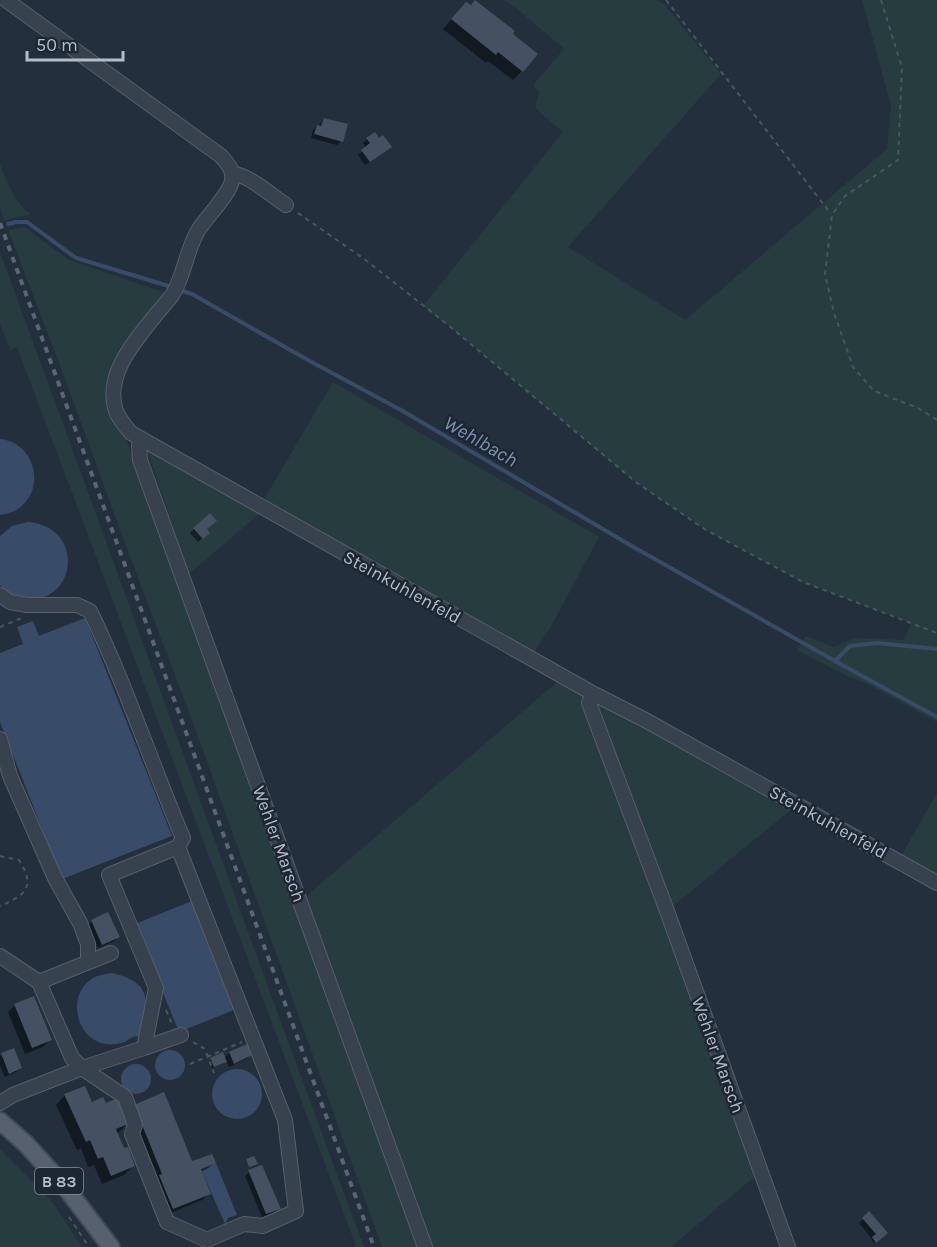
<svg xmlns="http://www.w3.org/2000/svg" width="937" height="1247" font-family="Karla,sans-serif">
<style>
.green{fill:#263c3f}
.water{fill:#394c67}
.shadow{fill:#0007}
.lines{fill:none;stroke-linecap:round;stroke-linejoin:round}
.stream{stroke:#394c67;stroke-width:4}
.building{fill:#455162}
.minor-casing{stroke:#565f6c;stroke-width:16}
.major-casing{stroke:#414a57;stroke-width:20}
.path{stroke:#44595c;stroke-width:2;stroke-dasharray:4.5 4.5;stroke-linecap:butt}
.minor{stroke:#38414e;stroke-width:14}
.major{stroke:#56606e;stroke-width:16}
.rail{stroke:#5a6575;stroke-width:4;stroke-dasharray:6 6;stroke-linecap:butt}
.labels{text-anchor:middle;stroke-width:5;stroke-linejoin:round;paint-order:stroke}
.shield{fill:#1d2633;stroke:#878f9c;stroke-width:1.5}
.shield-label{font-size:16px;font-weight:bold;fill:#b4bcc9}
.street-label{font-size:18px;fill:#b4bcc9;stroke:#1d2633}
.water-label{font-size:20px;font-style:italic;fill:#7c92b1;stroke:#1d2633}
</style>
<rect width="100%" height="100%" fill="#242f3e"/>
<path class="green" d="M503,0H656L665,5L721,74L568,247L685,320L887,149L891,105L862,0H937V722L864,682L847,676L797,650L806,636L834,647L854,638L904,640L911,623L803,582L706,530L637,483L448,325L423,306L563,132L536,109V102L539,92L533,85L564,49L516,8Z
M0,163C7,183 14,201 31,215L16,217L5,221L0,207Z
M24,227L69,260L166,293L161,300L142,320L129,337L110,375L106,392L112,416L126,440L136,464L259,796L332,1009L391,1165L421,1247H382L189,712L126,546L64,376L10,235L9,230Z
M0,252C122,583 241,916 364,1247H354L356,1246L17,347L10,350L0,323Z
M333,382L599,537L549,630L530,658L260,506Z
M147,450L260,513L189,574Z
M563,677L798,804L667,911L760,1172L671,1247H431L304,898Z
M937,793V883L898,861Z
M0,1149L53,1203L82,1247H0Z"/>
<path class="water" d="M0,439C35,442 47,489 18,509C12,513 6,514 0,515Z
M28,522C86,527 76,602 29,599C17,598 8,594 0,585V536L12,526Z
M85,618L172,836L62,879L0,722V653L23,644L17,627L33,621L39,636Z
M192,901L236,1009L179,1032L135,924Z
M112,973C153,982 148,1002 143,1037C139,1037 136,1036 133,1037C130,1038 128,1040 125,1042C119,1044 112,1045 106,1044C75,1039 66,994 93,978C99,975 105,974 112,973Z
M155 1065a15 15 0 1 1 30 0a15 15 0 1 1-30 0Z
M121 1079a15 15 0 1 1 30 0a15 15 0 1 1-30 0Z
M212 1094a25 25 0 1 1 50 0a25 25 0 1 1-50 0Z
M216,1163L237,1215L228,1218L225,1224L201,1169Z"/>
<path class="shadow" d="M457,13L511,34L522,71L513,80L488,61L486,63L443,29Z
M324,119L341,141L337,145L311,138L313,130L317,126L319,127L320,124Z
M367,139L386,151L365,165L358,155L366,148L363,143Z
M194,529H205L208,533L198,542L190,533Z
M92,921L118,937L114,941L98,948L88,926Z
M15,1005L50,1040L43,1047L25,1054L8,1012Z
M247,1046L251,1055L246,1059L229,1067L226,1060L224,1063L212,1068L209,1061L211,1059H224L229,1053Z
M13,1050L21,1068L16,1072L5,1077L0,1066V1056Z
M65,1095L91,1104L105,1105L124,1117L135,1106L191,1161L214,1163L207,1169L201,1172L209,1194L202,1200L166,1215L129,1122L117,1134L123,1150L134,1165L124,1175L102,1184L94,1165L88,1167L81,1148L77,1150L56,1105Z
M249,1172L279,1208L275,1212L262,1217L245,1176Z
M869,1213L886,1233L874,1243L871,1240L872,1239L859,1223Z"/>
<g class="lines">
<path class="stream" d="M8,224L16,222H27L76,258L172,287
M179,290L192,294L306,359L401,410L630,545L835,661L850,646L877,643L937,649
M835,661L937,717"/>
</g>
<path class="building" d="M475,0L515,31L513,34L538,54L523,72L498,52L496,55L451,19L466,2L471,5Z
M324,118L348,124L343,142L314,134L317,125L321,126Z
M375,132L379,138L383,135L392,147L370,162L361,150L370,143L366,138Z
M210,513L217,521L207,529L210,533L203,539L193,528Z
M108,912L120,937L102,945L91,920Z
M34,996L52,1040L32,1048L14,1004Z
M247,1044L252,1055L234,1064L229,1052Z
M14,1048L22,1068L9,1074L1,1053Z
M223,1052L227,1062L214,1067L210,1058Z
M85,1086L92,1102L103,1097L106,1103L118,1098L128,1124L116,1129L124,1148L128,1147L135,1166L111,1176L103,1157L98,1159L90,1140L86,1142L64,1094Z
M164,1092L192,1161L212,1154L216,1163L201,1169L211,1194L173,1209L159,1175L162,1174L134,1105Z
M254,1156L258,1164L249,1167L246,1159Z
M262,1165L281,1209L266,1214L248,1170Z
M869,1211L888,1233L876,1243L872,1237L876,1234L862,1218Z"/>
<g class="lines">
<defs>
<path id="minor" d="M6,0L221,156C227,163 234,170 232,180C231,192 207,217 199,229C187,248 185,272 174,292C169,301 160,309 154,317C134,342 104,376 116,411C119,419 125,426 131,433L594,694L647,721L937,883
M232,173C252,177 269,194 286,205
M142,440L139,446L140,460L425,1247
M0,595L10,602L27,605H77L90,611C126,685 151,763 183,838L178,847
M594,694L589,703L667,911L788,1247
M0,739L10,776L55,878L80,923L88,944V962
M0,956L39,982L72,1058L82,1068L125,1097L135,1125L132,1134L167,1222L207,1240L244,1224L263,1226L296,1211L285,1120L178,847L109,875L156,988L144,1048L82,1068L13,1095L0,1103
M39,982L111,953
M144,1048L181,1035"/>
<path id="major" d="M0,1121L26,1144L66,1188L111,1247"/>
</defs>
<use href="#minor" class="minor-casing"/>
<use href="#major" class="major-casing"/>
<path class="path" d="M666,0L831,214
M881,0L902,68L898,160L845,196L832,215L825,274L834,313L853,367L874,391L918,408L937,420
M298,213L367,261L448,325L637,483L706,530L803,582L937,633
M0,627L22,618
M0,856L19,860C36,887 26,895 0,906
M166,1010L172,1024
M193,1042L205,1049L214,1073
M190,1064L242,1042
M69,1217L89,1247"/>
<use href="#minor" class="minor"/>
<use href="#major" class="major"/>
<path class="rail" d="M0,223L374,1247"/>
</g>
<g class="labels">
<rect class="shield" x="35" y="1168" width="48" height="26" rx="4.5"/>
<g class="shield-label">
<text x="59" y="1187">B 83</text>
</g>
<g class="street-label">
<text transform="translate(402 587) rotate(29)" y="6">Steinkuhlenfeld</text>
<text transform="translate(828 822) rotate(29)" y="6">Steinkuhlenfeld</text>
<text transform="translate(279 844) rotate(70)" y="6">Wehler Marsch</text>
<text transform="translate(718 1055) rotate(70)" y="6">Wehler Marsch</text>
</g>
<g class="water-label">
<text transform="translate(481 441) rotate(30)" y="7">Wehlbach</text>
</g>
</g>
<path d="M27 51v9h96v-9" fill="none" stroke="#b4bcc9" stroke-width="3"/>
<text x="36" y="51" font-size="18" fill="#b4bcc9" stroke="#1d2633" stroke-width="4.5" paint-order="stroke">50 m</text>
</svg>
